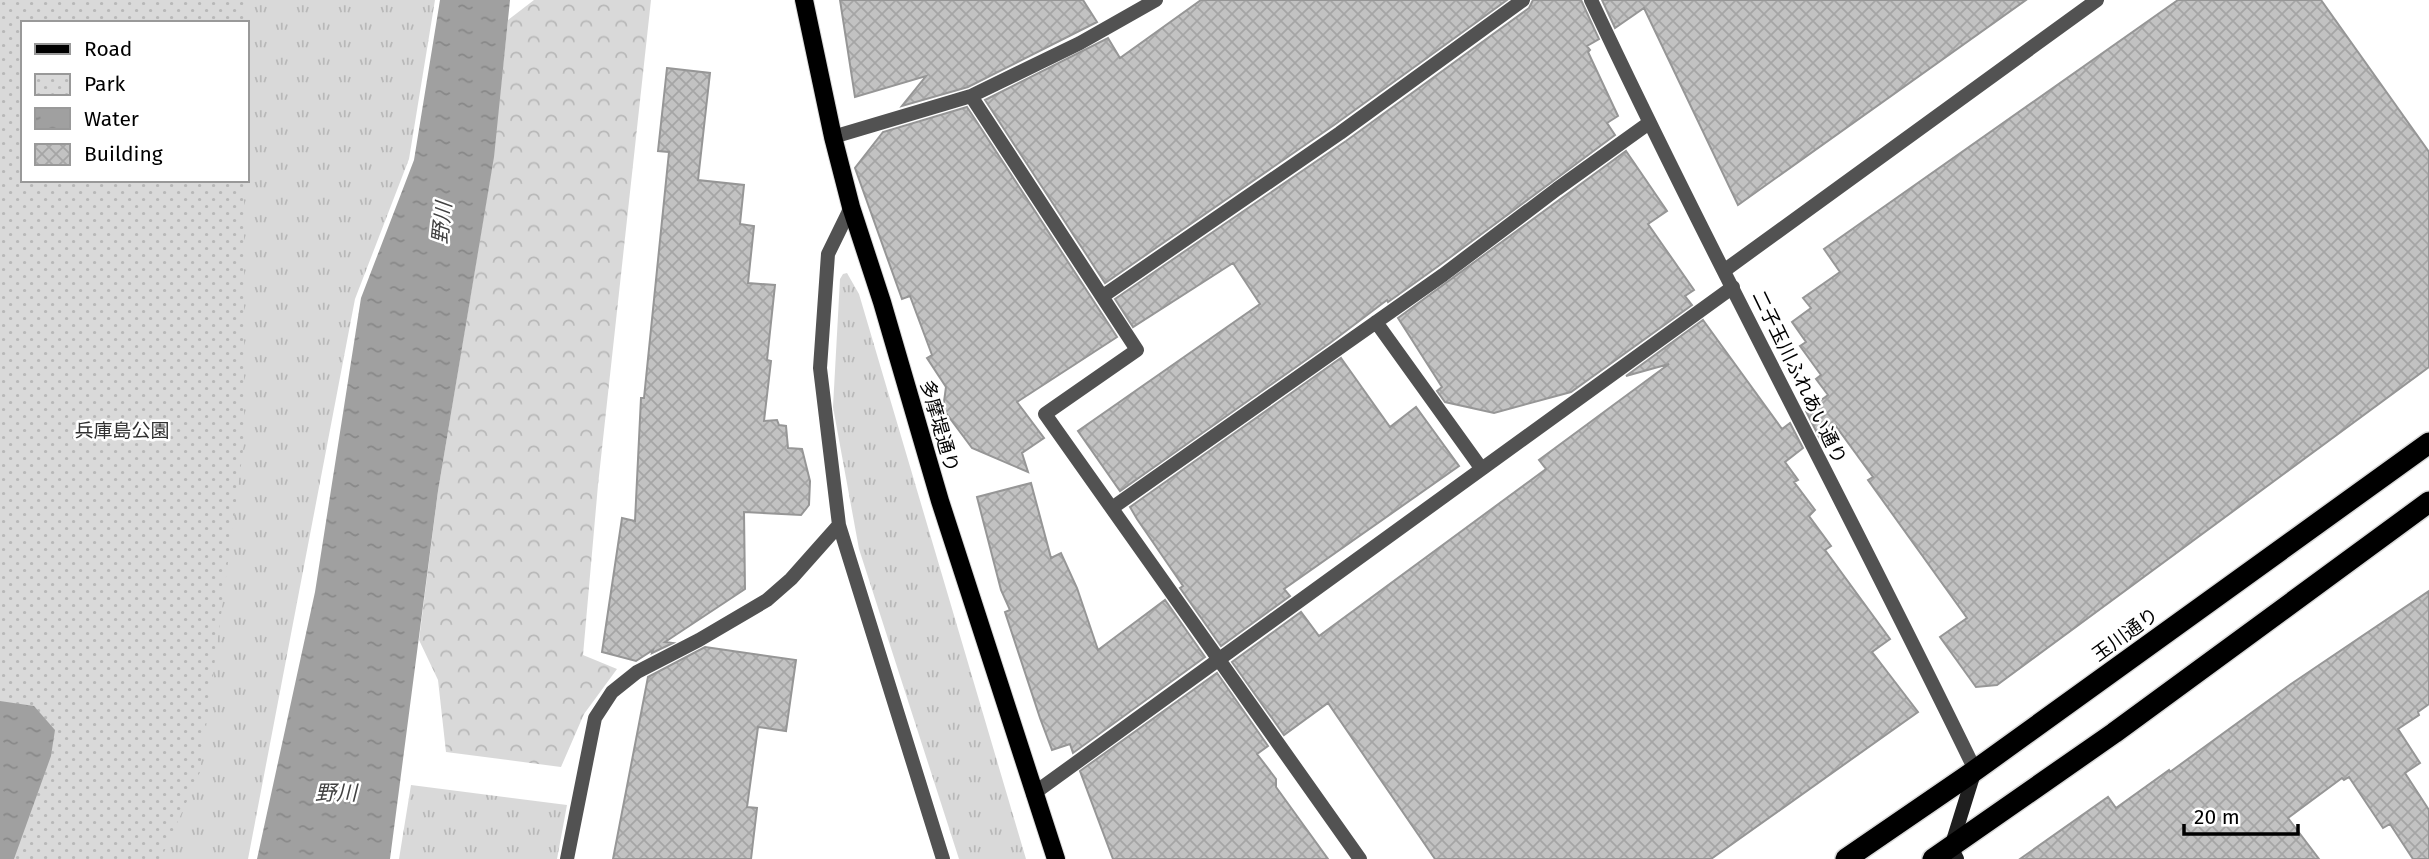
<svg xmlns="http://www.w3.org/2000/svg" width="2429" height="859" font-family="'Fira Sans','Noto Sans JP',sans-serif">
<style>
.grass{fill:url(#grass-tufts);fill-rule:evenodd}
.forest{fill:url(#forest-crowns)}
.park{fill:url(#park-dots)}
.water{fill:url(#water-ripples)}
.building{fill:url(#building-cross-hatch);stroke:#969696;stroke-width:2}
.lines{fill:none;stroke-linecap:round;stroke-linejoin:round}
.primary-casing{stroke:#dbdbdb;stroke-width:20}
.highway-casing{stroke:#dbdbdb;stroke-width:24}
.street{stroke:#525252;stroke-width:14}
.secondary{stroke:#1f1f1f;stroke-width:14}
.primary{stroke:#000;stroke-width:18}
.highway{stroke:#000;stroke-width:21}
.labels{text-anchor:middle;stroke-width:5;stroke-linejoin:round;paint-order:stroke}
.street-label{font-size:19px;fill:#000;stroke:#fff}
.park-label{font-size:19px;fill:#303030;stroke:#fff}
.water-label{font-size:21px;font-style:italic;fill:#414141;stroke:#fff}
</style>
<defs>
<pattern id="grass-tufts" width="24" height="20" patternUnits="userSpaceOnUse" patternTransform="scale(1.75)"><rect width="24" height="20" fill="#d9d9d9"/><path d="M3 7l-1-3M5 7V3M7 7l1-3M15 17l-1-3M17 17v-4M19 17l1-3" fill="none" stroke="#b8b8b8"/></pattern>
<pattern id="forest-crowns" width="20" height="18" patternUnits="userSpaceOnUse" patternTransform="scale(1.75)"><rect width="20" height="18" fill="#d9d9d9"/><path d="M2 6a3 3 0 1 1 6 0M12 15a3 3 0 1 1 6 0" fill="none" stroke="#b8b8b8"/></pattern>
<pattern id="park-dots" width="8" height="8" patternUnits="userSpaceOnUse" patternTransform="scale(1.75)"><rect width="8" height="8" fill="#d9d9d9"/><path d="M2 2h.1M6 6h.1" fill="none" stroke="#b8b8b8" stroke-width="1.8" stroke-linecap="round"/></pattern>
<pattern id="water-ripples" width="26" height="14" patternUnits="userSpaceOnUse" patternTransform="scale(1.75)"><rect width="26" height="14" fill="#a0a0a0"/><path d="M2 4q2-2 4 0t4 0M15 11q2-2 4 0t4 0" fill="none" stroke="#888"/></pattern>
<pattern id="building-cross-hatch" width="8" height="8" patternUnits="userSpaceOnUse" patternTransform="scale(1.75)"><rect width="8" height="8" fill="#c2c2c2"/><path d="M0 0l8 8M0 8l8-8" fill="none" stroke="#a5a5a5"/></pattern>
</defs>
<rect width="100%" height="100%" fill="#fff"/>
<path class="grass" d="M0,0H435L409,159L355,299L248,859H0ZM23,23H247V180H23Z
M847,273L859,294L1026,859H959L859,549L833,407L840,279L843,274Z
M411,785L567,805L557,859H399Z"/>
<path class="forest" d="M534,0H651L598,485L583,655L617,669L584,714L561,767L446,752L438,680L419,640L438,491L492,166L508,20Z"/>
<path class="park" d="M0,0H244V23H23V180H244V443L200,772L161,859H0Z"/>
<path class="water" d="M440,0H510L494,157L438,491L390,859H257L315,592L361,298L414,160Z
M0,701L34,706L55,730L51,756L14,859H0Z"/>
<path class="building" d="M840,0H1083L1097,22L968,87L902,106L926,76L855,97Z
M1201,0H1507L1334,125L1105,283L985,100L1108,38L1120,58Z
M1533,0H1581L1599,39L1587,46L1590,50L1588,52L1618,116L1607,123L1615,135L1437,267L1388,302L1387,300L1330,343L1120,491L1078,431L1260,304L1233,263L1133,327L1115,299L1346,141L1529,8Z
M1602,0H2026L1738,205L1644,8L1615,28Z
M2178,0H2321L2429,152V367L1997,685L1976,687L1940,637L1967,618L1868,480L1873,477L1835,425L1819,437L1806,411L1828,395L1816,379L1821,375L1800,346L1806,342L1792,322L1811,308L1803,298L1840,272L1824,249Z
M667,68L710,73L698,180L744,185L740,224L754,226L748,283L775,285L767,360L771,361L764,421L777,420L779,425L786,426L788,448L802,449L810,481L809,505L801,515L744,512L745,589L665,642L673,643L652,653L653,650L636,661L602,652L622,518L635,521L641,398H644L669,152L658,151Z
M967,107L1117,337L1017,402L1044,438L1022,453L1028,472L972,448L943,409L946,387L927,358L932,355L910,296L902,299L855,168L883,132Z
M1626,151L1667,211L1648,224L1694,290L1685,296L1692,305L1571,392L1494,413L1445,402L1437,391L1442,387L1398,318Z
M1703,320L1782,429L1790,423L1803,448L1785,462L1798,480L1794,482L1815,510L1809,516L1831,546L1825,550L1890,639L1872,652L1918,712L1711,859H1435L1328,703L1284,735L1232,662L1301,612L1319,636L1546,469L1539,460L1669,364L1626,376Z
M1341,358L1390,427L1416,407L1459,466L1284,589L1290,596L1221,646L1180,588L1183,586L1137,519L1130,507Z
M1031,483L1051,558L1061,553L1077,588L1098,650L1165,600L1205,657L1073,753L1070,744L1052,750L1040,718L1005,612L1010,610L1001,590L977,497Z
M2429,591V704L2418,712L2419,715L2398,729L2420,763L2405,773L2429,810V859H2413L2390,824L2383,828L2349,777L2344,780L2342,778L2288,818L2319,859H2020L2108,797L2116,808L2169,770L2170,772L2291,684Z
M705,647L796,660L786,731L758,727L747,807L757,808L751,859H613L648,677Z
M1217,673L1268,746L1257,754L1276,779V787L1328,859H1113L1080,771Z"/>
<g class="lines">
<defs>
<path id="primary" d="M804,0L833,137L851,207L882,302L940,501L1056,859"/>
<path id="highway" d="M1846,859L1970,774L2429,443
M1933,859L2114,733L2429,502"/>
</defs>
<use href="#primary" class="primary-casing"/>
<use href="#highway" class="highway-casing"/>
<path class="street" d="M1591,0C1713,260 1850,512 1975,770
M971,96L1137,350L1045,414L1360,859
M833,137L971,96L1080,43L1156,0
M851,207L828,254L820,368L839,525L943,859
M1725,270L2097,0
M1103,296L1340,133L1523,0
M1376,322L1481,468
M1112,508L1443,275L1557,189L1649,123
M1033,794L1733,287
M567,859L595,718L612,692L637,672L699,640L767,600L791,579L839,525"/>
<path class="secondary" d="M1957,859L1951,847L1975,770"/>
<use href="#primary" class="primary"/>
<use href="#highway" class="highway"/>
</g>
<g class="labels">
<g class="street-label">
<text transform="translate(1800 377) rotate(64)" y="7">二子玉川ふれあい通り</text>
<text transform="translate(940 426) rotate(74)" y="7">多摩堤通り</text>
<text transform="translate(2125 634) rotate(-36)" y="7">玉川通り</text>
</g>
<g class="park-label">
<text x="122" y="437">兵庫島公園</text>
</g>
<g class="water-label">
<text transform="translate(442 223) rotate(-84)" y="7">野川</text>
<text x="336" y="800">野川</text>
</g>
</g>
<rect x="21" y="21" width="228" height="161" fill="#ffffff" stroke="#999999" stroke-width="2"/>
<rect x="35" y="44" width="35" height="10" fill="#000000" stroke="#999999" stroke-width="2"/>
<text x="84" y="56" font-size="21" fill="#000000">Road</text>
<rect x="35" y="74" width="35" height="21" fill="url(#park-dots)" stroke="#999999" stroke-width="2"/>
<text x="84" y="91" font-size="21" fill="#000000">Park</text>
<rect x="35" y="108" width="35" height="21" fill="url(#water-ripples)" stroke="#999999" stroke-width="2"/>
<text x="84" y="126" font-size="21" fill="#000000">Water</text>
<rect x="35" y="144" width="35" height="21" fill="url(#building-cross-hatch)" stroke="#999999" stroke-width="2"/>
<text x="84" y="161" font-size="21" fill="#000000">Building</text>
<path d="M2184 824v10h114v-10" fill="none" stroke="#000000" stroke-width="3.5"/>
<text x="2194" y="824" font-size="21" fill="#000000" stroke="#ffffff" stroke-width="5" paint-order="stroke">20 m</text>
</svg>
